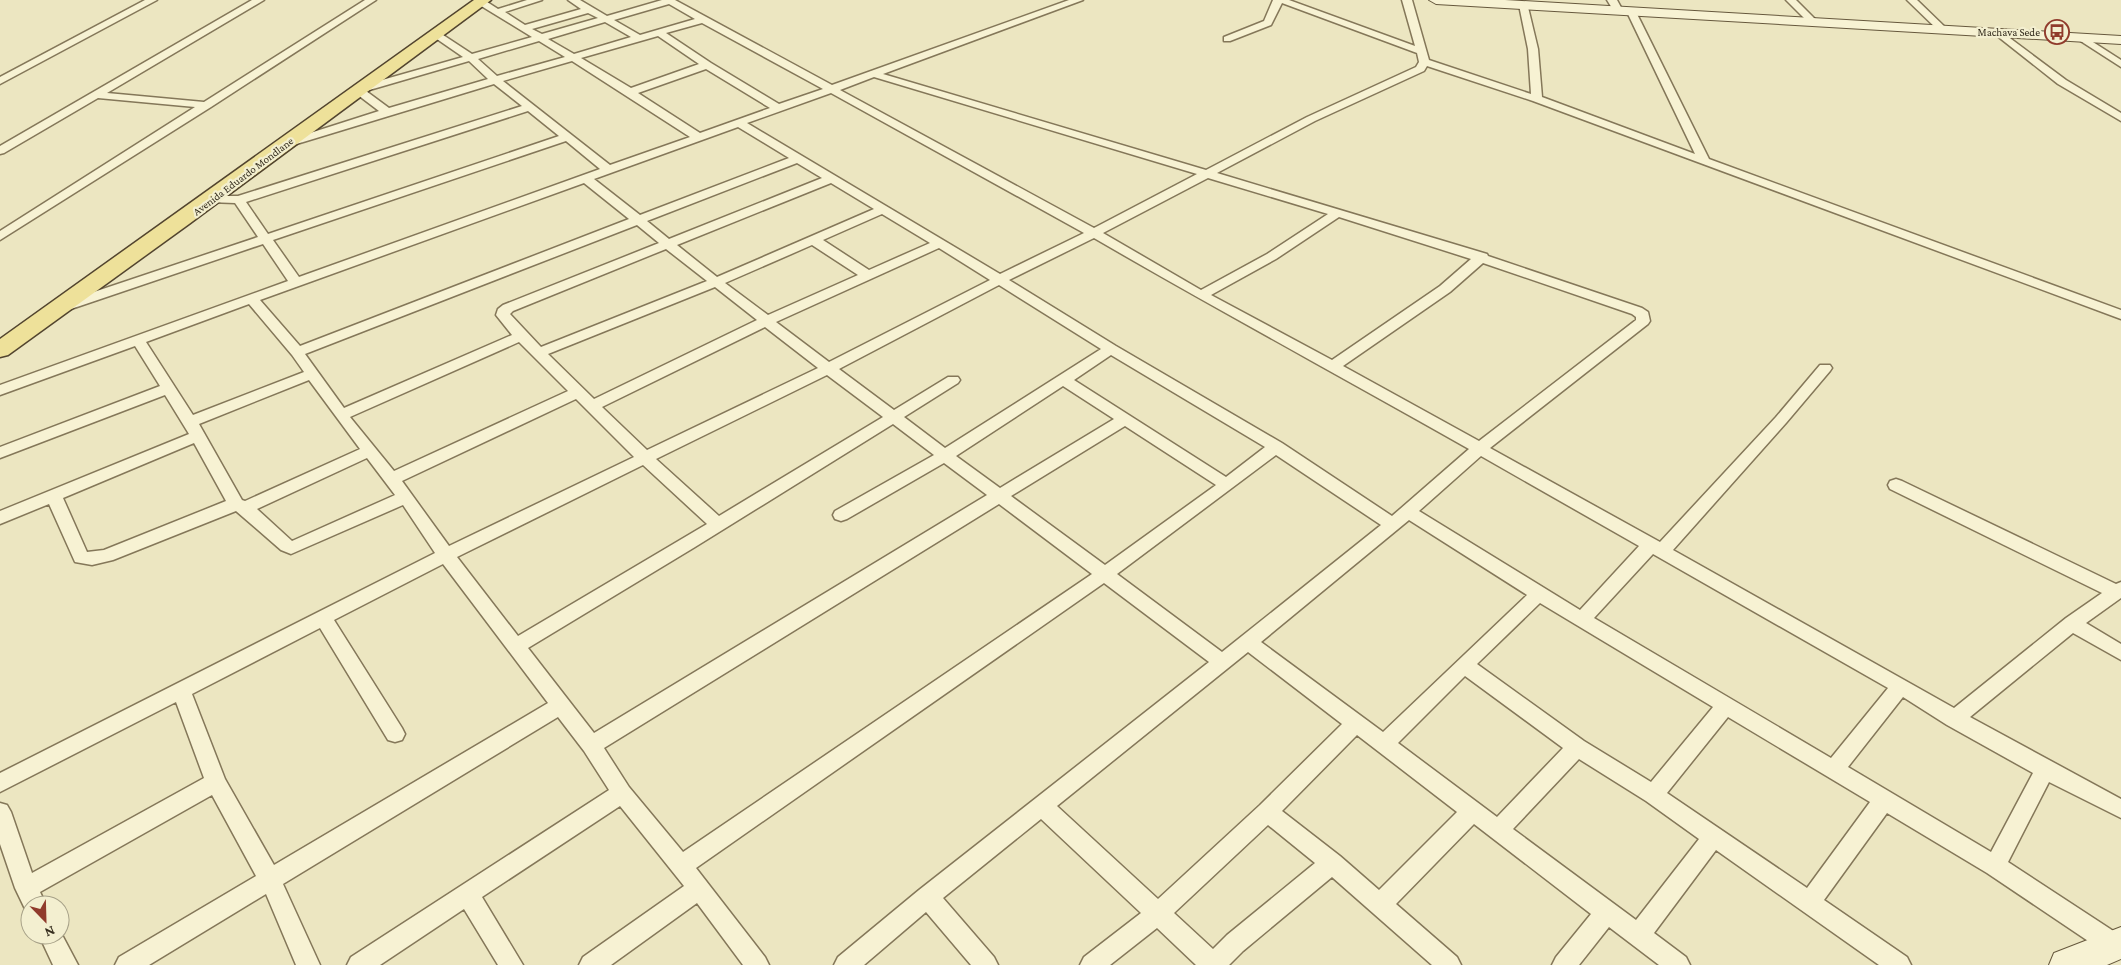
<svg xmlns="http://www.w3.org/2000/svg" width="2121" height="965" font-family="'Crimson Pro',serif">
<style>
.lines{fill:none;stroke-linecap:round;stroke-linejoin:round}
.street-casing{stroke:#847759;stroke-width:3}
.secondary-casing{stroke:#66583d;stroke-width:2}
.primary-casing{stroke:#52442e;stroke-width:3}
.street{fill:#f7f2d3;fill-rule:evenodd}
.secondary{fill:#f7f2d3;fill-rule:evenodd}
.primary{fill:#eee19a;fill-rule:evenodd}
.labels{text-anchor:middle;stroke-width:4.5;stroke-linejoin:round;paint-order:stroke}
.far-poi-label{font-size:11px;fill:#342c1d;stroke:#f3efd0;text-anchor:end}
.far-street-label{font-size:11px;fill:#342c1d;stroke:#f3efd0}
</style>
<rect width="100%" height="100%" fill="#ece6c1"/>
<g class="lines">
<defs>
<path id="street" d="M145,0H157L0,84V77Z
M252,0H264L107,93L204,102L365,0H376L211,107L0,240V231L195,107L98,98L4,153L0,154V146Z
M478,0H484L498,9L527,0H542L505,12L525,25L581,9L568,0H580L607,16L662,0H675L832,85L1069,0H1083L883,74L1206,170L1307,117L1416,67L1419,62L1417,53L1282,3L1271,25L1230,41H1224V37L1264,21L1273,0H1289L1415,46L1402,0H1412L1429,60L1531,94L1528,49L1519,5L1524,2L1527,3L1538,49L1542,97L1695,154L1627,12L1629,10H1635L1709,159L2121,310V319L1533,101L1427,66L1424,71L1315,121L1217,173L1487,254L1488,256L1642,308L1648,312L1650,321L1648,324L1490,448L1660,542L1776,417L1820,365H1830L1832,368L1830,371L1786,423L1673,550L1954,708L2066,618L2102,593L1890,489L1888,485L1890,481L1896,479L1902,481L2116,584L2121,582V598L2086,623L2121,644V660L2073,633L1970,717L2121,799V818L2049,782L2008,862L2121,936V953L2114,956L2106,953L1987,873L1887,813L1824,900L1907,957L1911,965H1879L1716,850L1654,933L1686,957L1690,965H1659L1609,927L1579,965H1552L1556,957L1591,914L1474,824L1396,904L1457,957L1461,965H1432L1332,877L1243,951L1229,965H1196L1157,928L1110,965H1080L1084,957L1141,913L1041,819L943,898L994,957L998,965H971L926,912L864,965H834L838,957L919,890L1209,662L1104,583L696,868L765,957L769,965H743L697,903L611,965H579L583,957L684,886L620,806L482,897L523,965H498L464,909L380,965H347L351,957L609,790L584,751L558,717L283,884L320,965H296L266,894L149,965H115L119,957L256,876L212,795L40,892L46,905H30V914L27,913L15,888L0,844V803L7,805L11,812L32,873L204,778L176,702L0,792V773L435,553L403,505L291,554L281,550L236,511L113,560L92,565L75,562L49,504L0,524V511L189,434L165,395L0,458V447L160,386L135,346L0,395V385L288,281L263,244L71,309H61L59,306L61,303L258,237L235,203L208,202L206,199L208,196H238L522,106L494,84L290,146L286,147L280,144L282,142L379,111L354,92L353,90L354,88L463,57L434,37V33H440L472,54L532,37L478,4ZM669,4L695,19L640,35L614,20ZM588,13L598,18L542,34L532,29ZM605,22L631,37L574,54L548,39ZM702,23L823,89L779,104L711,63L666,33ZM658,36L699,64L631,88L581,58ZM539,41L565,57L497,76L478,59ZM469,61L488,79L389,108L366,91ZM572,61L690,137L610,165L503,81ZM706,69L770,108L700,133L638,93ZM874,77L1197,174L1094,228L840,90ZM831,93L1084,233L1000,274L747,123ZM528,111L559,136L268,234L246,202ZM738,127L789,158L640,215L594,179ZM566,141L600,169L299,277L273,240ZM797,163L822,178L669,239L647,221ZM1208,178L1328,214L1267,254L1201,290L1103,233ZM584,183L629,219L300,346L260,300ZM831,183L874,209L717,277L677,245ZM882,214L930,243L869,270L823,240ZM1339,217L1471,259L1440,286L1332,360L1211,295L1276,259ZM637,225L659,243L503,305L498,309L496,315L512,335L344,408L305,354ZM1094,238C1218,310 1344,378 1469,449L1392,516L1282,443L1116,346L1009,280ZM812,245L858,275L768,315L725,283ZM939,248L990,280L829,362L776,322ZM666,249L707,281L541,347L510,314L513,311ZM1483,263L1632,314L1636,317V320L1479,441L1343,366L1450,292ZM999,285L1101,349L945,448L904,417L958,383L960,380L958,377H948L894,410L839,369ZM715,287L757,320L594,399L548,354ZM249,304L292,355L304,372L193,415L146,342ZM765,327L818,368L647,450L602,407ZM519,342L568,391L394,471L350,417ZM1111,355L1265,447L1226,477L1074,380ZM827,375L883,417L719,516L656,459ZM309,380L360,449L245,501L242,500L199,424ZM1063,386L1114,419L1000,488L956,456ZM576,399L634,457L449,546L402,481ZM893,424L934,455L835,511L833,515L835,519L841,521L847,519L944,463L987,495L594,733L528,648L695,547ZM1125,426L1216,485L1105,565L1011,496ZM194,443L226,501L104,550L87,552L63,498ZM1276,455L1381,525L1222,652L1117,574ZM1481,456L1639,546L1580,610L1419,511ZM367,458L395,495L292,541L257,509ZM643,465L707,524L518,636L457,557ZM999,504L1092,574L683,852L629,787L604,748ZM1409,520L1527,595L1383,732L1261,642ZM1653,554L1888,688L1831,758L1594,618ZM443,564L548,703L274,865L225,779L192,694L320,628L388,740L395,742L402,740L405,734L402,728L334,620ZM1540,603L1713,707L1651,782L1584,741L1477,664ZM1248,652L1342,724L1260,805L1158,899L1057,806ZM1465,676L1563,748L1497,817L1398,743ZM1903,697L1947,725L2033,773L1991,852L1848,767ZM1728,717L1870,802L1807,888L1667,793ZM1357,735L1457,812L1379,890L1340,856L1282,811ZM1579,759L1646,801L1699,839L1636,920L1513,829ZM1268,825L1315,863L1227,935L1213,949L1174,913Z
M1607,0H1617L1623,11L1621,13H1615Z
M1786,0H1796L1816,20V24H1810Z
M1907,0H1917L1946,28V32H1940Z
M1999,30L2066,80L2121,113V121L2058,84L1996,35V31Z
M2082,35L2121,60V67L2079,40L2077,38Z
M60,931L78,965H53L39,935H60Z"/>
<path id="secondary" d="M1429,0H1505L2121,36V44L1436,4Z
M2121,927V959L2107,965H2049L2054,953Z"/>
<path id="primary" d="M474,0H491L189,224L8,355L0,357V339Z"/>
</defs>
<use href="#street" class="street-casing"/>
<use href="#secondary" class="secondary-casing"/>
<use href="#primary" class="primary-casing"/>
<use href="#street" class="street"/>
<use href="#secondary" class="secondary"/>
<use href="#primary" class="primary"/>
</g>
<defs>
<symbol id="bus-ring" viewBox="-11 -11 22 22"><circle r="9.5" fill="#f3efd0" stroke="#903b2c" stroke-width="1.5"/><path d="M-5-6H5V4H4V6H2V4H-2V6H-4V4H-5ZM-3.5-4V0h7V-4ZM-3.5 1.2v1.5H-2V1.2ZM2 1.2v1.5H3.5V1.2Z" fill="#903b2c"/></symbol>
</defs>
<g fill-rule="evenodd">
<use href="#bus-ring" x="2043" y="18" width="28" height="28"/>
</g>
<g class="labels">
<g class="far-poi-label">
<text x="2040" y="36">Machava Sede</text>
</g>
<g class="far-street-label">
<text transform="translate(243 176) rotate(-37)" y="4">Avenida Eduardo Mondlane</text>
</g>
</g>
<g transform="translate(45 920) rotate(157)"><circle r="24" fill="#f3efd0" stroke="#a7a188"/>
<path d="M0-4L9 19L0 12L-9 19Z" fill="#903b2c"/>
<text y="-8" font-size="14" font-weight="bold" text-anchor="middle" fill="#342c1d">N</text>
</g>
</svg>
